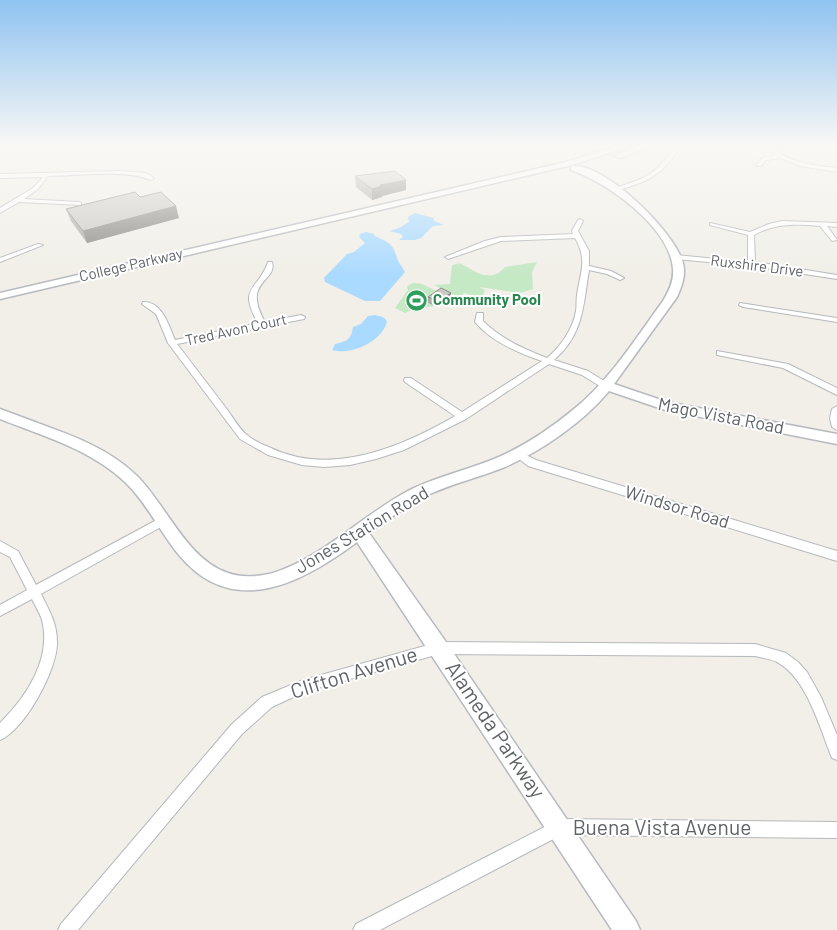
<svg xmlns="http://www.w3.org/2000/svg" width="837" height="930" font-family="Barlow,sans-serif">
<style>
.green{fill:#c5e8c5}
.water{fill:#aadaff}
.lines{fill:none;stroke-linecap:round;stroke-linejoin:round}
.street-casing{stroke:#b5b8bc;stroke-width:2}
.secondary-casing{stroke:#b6babf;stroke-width:3}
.street{fill:#fff;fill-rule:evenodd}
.secondary{fill:#fff;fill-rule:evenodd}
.wall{fill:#afaea9}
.shaded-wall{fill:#8f8d8a}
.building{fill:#cccac5;stroke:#8f8d8a}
.labels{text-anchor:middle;stroke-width:4;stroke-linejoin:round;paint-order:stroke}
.far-street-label{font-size:15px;fill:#5f6368;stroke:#fff}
.far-leisure-label{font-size:15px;font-weight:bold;fill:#27864d;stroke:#fff;text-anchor:start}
.street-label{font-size:18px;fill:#5f6368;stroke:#fff}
.near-street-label{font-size:21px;fill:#5f6368;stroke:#fff}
</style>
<rect width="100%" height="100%" fill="#f1efe8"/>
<path class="green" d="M537,262L532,272L533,289L520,293L479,287L485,290L480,303L472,304L474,301L470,300L473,296L465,293L458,297L434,285L450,284L452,265L460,263C476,272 490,284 505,267Z
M413,283L422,284L441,293L428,303L435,306L413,309L405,313L395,308L408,290L407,286Z"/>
<path class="water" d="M415,213L434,218V221L444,225L433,226L421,238L415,240H399L403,237L401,234L389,231L399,228L409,222L408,217Z
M366,232L374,234L375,236C389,243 393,243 397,258C398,262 403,268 405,272L380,301H365L325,282L324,278L347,254L354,252L365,243L359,237L360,234Z
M375,315L383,317L387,321C383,341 351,356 332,350L335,344C347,341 351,340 353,327L361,324L368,316Z"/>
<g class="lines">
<defs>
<path id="street" d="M675,146H681C668,166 656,178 634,185C628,187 621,190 615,190V188C646,178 657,174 675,146Z
M766,146H772C789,164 814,165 837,168V172L800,166L780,158L766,160L761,166H757L756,165L762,158L776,155Z
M119,171L146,173L154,178L151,180C126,169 77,176 48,176L37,190L24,199L79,202L81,203V205L19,202L0,213V208L33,188L43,177L0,178V174Z
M580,219L583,221L578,231L589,251V266L611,271L624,278L620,280L607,274L589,270C583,306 584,334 554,360L588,371L609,384L610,386L609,388H603L582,375L549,364L466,419L404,450L376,459L350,465L324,467L302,465L268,455L240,439L168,343L156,314L142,304L143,302C162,301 169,326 175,340L258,323C237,286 258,291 268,262H272C278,282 241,280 265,322L301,315L305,317L304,319L177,344C194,366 210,387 226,408C233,417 239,429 247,435C254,441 263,445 271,448C331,477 402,447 455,416L405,382L404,380L405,378H411L462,412L542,361C518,353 492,342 475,322L477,313H483V321C501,339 524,349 547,358C561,346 573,329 576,311C577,306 576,301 577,295C580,273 588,260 575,238L501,241L448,259L445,257L485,241L501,237L573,234L572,231L578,220Z
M782,221L837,223V227L827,226L837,240L832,241L820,226C797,224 775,223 754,235L755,262L837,275V279L752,266L676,259L673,257L676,255L748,262V235L710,225V223L750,232L769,224Z
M38,244L43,245L0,262V258Z
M740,303L837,318V322L743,307L739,305Z
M717,351L788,364L837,388V395L783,368L717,355Z
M837,406V430L832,427L830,418L832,409Z
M518,451L536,460L837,551V561L528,466L513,454L515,452Z
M164,516L168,517L169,520L168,523L41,594C49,610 57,623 57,642C58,668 25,730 0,740V723C26,697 52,659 42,620C40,613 35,606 32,599L0,616V605L27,590L10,557L0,552V541L18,551L36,585Z
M439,642L755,644L786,653L798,662L807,672L821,697L837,735V760L832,758C820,729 807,678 777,662C771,659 762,658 755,656L439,654L304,692L272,707L242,734L78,930H58L61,924L232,724L262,697L303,680Z
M560,819L837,822V838L561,835L380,930H353L356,924Z"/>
<path id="secondary" d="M619,146H631L568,166L0,299V293L566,162Z
M639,146H650L621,158L614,156Z
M571,166C604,162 675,232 683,263C686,275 682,286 677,297L614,384L667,402L837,434V444L665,410L609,391C582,423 543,450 505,467C480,477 454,483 430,494C408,505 388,519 369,533L446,642L636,921L640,930H612L357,542C302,583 233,620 179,555C160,532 147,503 125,482C90,449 43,436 0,419V409C12,413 23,418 35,422C71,435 108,448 136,475C166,504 186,559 228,573C244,579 268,576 284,569C329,551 364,515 406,492C434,477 465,471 494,459C523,447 550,429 574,409C610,380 636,338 663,301C669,291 674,281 673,269C670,227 607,182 571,170Z"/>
</defs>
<use href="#street" class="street-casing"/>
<use href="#secondary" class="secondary-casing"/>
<use href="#street" class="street"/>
<use href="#secondary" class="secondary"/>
</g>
<path class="wall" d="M355,176L406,180V190L382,196V197L372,200L356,187Z
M140,197L179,218L87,243L71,221L66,209Z
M451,293L450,299L437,307L428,303V297Z"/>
<path class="shaded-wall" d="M406,180V190L382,196V197L372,200V189L380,185Z
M176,206L179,218L87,243L83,231Z
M451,293L450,299L437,307L438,301Z"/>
<path class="building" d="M395,171L406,180L380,185L381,186L372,189L355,176Z
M135,192L140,197L161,192L176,206L83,231L66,209Z
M441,288L451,293L438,301L428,297Z"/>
<linearGradient id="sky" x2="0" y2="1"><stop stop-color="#8fc3f1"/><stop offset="0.53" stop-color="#f9f8f5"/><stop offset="1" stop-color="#f9f8f5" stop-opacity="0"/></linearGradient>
<rect width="837" height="276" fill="url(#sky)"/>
<defs>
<symbol id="stadium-disc" viewBox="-11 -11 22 22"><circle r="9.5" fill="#2e9e5b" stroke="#fff"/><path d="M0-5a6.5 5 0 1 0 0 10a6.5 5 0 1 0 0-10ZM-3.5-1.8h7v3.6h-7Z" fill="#fff"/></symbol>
</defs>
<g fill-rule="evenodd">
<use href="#stadium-disc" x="404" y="288" width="25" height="25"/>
</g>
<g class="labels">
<g class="far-street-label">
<text transform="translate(131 265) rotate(-13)" y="5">College Parkway</text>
<text transform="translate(757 266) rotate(7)" y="5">Ruxshire Drive</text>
<text transform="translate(236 330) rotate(-12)" y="5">Tred Avon Court</text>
</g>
<g class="far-leisure-label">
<text x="433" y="305">Community Pool</text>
</g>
<g class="street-label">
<text transform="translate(721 416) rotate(11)" y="6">Mago Vista Road</text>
<text transform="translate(677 507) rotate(17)" y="6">Windsor Road</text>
<text transform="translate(362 530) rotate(-31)" y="6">Jones Station Road</text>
</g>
<g class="near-street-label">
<text transform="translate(354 673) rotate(-17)" y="7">Clifton Avenue</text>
<text transform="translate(495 730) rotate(56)" y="7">Alameda Parkway</text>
<text x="662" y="835">Buena Vista Avenue</text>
</g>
</g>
</svg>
